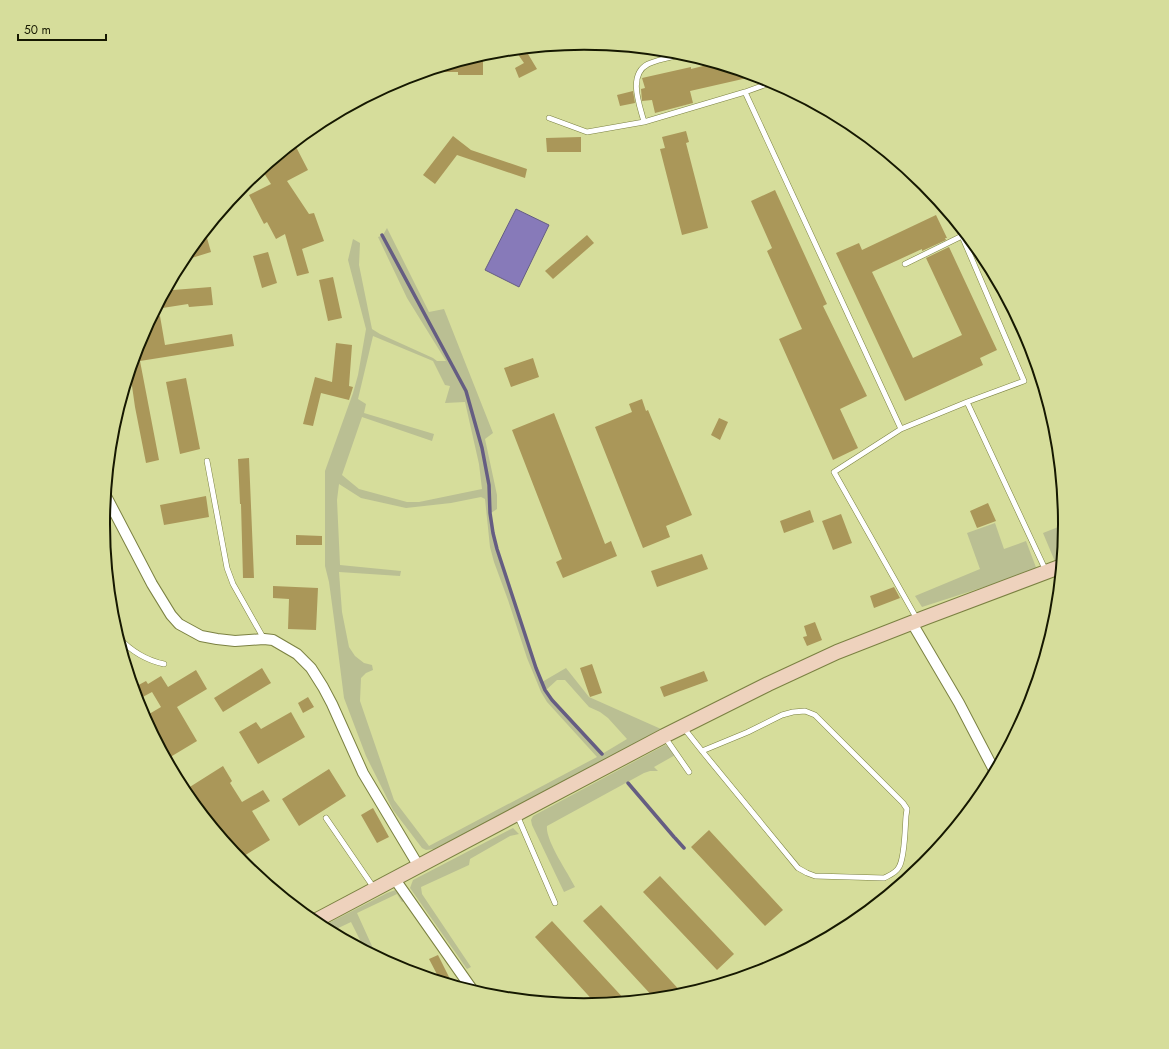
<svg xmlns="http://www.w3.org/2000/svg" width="1169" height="1049" font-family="Jost,sans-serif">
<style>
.green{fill:#babf93;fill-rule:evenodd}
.water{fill:#877ab9;stroke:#655d82}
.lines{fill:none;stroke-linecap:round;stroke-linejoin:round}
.stream{stroke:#655d82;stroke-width:3.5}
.building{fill:#aa9759}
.lane-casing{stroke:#7b8142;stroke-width:6}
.street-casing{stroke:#7b8142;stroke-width:12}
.secondary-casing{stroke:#7b8142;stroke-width:16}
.lane{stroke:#fff;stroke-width:5}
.street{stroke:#fff;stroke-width:10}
.secondary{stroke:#eed2bd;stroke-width:14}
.rim{fill:none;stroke:#161801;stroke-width:2}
</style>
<rect width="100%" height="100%" fill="#d6dd9b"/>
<path class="green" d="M387,228L429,312L444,309L493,433L485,439L497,495V509L491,513V492L483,448L467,390L383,235Z
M381,236L466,391L481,448L488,485L489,513L492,533L496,550L535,669L545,691L551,701L602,754L627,739L608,718L600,712L589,707L565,680H557L546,690L542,682L566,668L589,697L661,729L556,787L434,849L426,850L422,848L393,810L366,756L344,698L334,619L329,582L325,566V471L353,393L358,375L366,329L348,260L353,239L360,243L359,265L372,329L380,334L433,358L437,361H446L407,298L378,237ZM373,336L433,361L445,385L450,386L445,403L465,402L479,464L482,489L419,502H407L359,489L342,475L362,417L432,441L434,434L364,413L366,404L358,399ZM339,484L361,498L406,508L451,503L481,497L485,499L490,547L494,562L508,600L527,658L541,692L547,702L597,757L429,846L394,800L360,701L361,678L366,673L373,670L372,665L364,663L355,656L349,647L342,612L339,572L400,576L401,571L340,565L337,500Z
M995,523L1004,549L1026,541L1037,570L922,607L915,596L980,569L967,533Z
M1066,524L1062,561L1056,564L1043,533Z
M665,745L669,746L677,754L654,767L658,771H650L644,773L547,826C545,840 568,873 575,887L564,892L532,825L531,820L533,816Z
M513,828L519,834L510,836L470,859L469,865L421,887L422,894L471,967L467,969L410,888L413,880Z
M398,889L406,901L402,902L397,894L357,913L377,957L365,950L351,922L330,932L321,927L387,893Z"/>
<path class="water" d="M516,209L549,225L519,287L485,270Z"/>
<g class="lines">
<path class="stream" d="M382,235L466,391L482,448L489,485L490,513L493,533L497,549L536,668L545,690L552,700L602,754
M628,783L674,837
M675,838L684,848"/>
</g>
<path class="building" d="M525,49L537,69L519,78L515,68L524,63L515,50Z
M465,60H483V75H458V72H433L432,70Z
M715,63L756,76L690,91L693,103L655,113L652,100L642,101L641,89L645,88L642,78L691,67V69Z
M633,91L635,103L620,106L617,95Z
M686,131L689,142L686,143L708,228L682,235L660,149L665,148L662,137Z
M453,136L471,150L527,169L525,178L457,155L435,184L423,175Z
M581,137V152H547L546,138Z
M294,143L308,170L287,181L309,214L314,213L324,241L302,249L309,273L297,276L285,234L276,239L267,222L264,224L249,195L271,184L262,170Z
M775,190L827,304L823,306L867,396L840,409L858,448L833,460L779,339L802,329L767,251L772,248L751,201Z
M936,215L947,238H945L946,240L922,251V249L872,272L913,358L962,335L926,258L949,247L997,350L980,358L983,365L905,401L836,253L859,243L862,250Z
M587,235L594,243L553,279L545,271Z
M207,238L211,252L182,261L198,241Z
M268,252L277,283L262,288L253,256Z
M333,277L342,318L328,321L319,280Z
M172,280L173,290L211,287L213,305L189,307L188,304L156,309Z
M160,316L165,345L232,334L234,346L140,361L159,460L146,463L135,407L130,372L140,340L152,318Z
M336,343L352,345L349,386L353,387L349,400L321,393L313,426L303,424L315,377L332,382Z
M533,358L539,377L511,387L504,368Z
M186,378L200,449L180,454L166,382Z
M642,399L646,411L648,410L692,515L666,526L670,537L643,548L595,427L632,412L629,404Z
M554,413L605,544L611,541L617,556L563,578L556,562L562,559L512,430Z
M719,418L728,422L720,440L711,435Z
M249,458L254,578H243L241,504H240L238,459Z
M206,496L209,517L164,525L160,505Z
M988,503L996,521L977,528L970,511Z
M810,510L814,522L784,533L780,521Z
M841,514L852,543L833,550L822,521Z
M296,535L322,536V545H296Z
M702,554L708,569L657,587L651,571Z
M273,586L318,588L316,630L288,629L289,599L273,598Z
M894,587L900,598L874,608L870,596Z
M815,622L822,640L807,646L803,637L807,636L804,626Z
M592,664L602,693L590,697L580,668Z
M262,668L271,683L223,712L214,698Z
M196,670L207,689L177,707L197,741L167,759L144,717L161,707L152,692L137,700L133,688L146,681L148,684L161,676L168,687Z
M704,671L708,681L664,697L660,687Z
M308,697L314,707L303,713L298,703Z
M291,712L305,737L258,764L239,732L256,722L261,729Z
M223,766L232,781L230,783L242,802L263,790L270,801L252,811L270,840L239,859L227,844L201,802L196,806L185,790Z
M329,769L346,796L299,826L282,799Z
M373,808L389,837L377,843L361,815Z
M709,830L783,910L765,926L691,847Z
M660,876L734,954L717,970L643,892Z
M601,905L684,995L655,999L583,921Z
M552,921L627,1002L597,1005L535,937Z
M438,955L453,985L441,982L429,959Z"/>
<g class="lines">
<defs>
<path id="lane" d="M773,82L745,92L901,429L967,402L1024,381L956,222
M549,118L587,132L644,122L745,92
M644,122C640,106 627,75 648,64C659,59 673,57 685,54
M905,264L962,236
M967,402L1046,571
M901,429L834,472L917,619
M207,461L227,568L233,584L264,639
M118,637C131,651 145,660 164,664
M683,727L702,751L798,868L807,873L815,876L884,878C890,875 896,873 899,867C905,857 905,828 906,816L907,809L903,803L815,715L805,711L793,712L782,715L748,732L702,751
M664,736L689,772
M517,815L555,903
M326,818L374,888"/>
<path id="street" d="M106,496L152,584L171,615L179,624L201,636L217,639L235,641L264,639L273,640L297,654L311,668L323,687L332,704L363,773L418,865
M912,623L959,703L995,772
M394,878L474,992"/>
<path id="secondary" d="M313,922L664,736L768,684L837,652L924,618L1062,566"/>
</defs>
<use href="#lane" class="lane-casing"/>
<use href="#street" class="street-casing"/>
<use href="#secondary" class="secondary-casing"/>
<use href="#lane" class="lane"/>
<use href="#street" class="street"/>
<use href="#secondary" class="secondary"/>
</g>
<path d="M0 0H1169V1049H0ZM110 524a474 474 0 1 1 948 0a474 474 0 1 1-948 0Z" fill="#d6dd9b" fill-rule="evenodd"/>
<path class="rim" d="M110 524a474 474 0 1 1 948 0a474 474 0 1 1-948 0Z"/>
<path d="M18 34v6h88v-6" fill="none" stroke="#161801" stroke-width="2"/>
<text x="24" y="34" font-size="12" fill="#161801" stroke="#d6dd9b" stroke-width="3" paint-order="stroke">50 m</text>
</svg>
